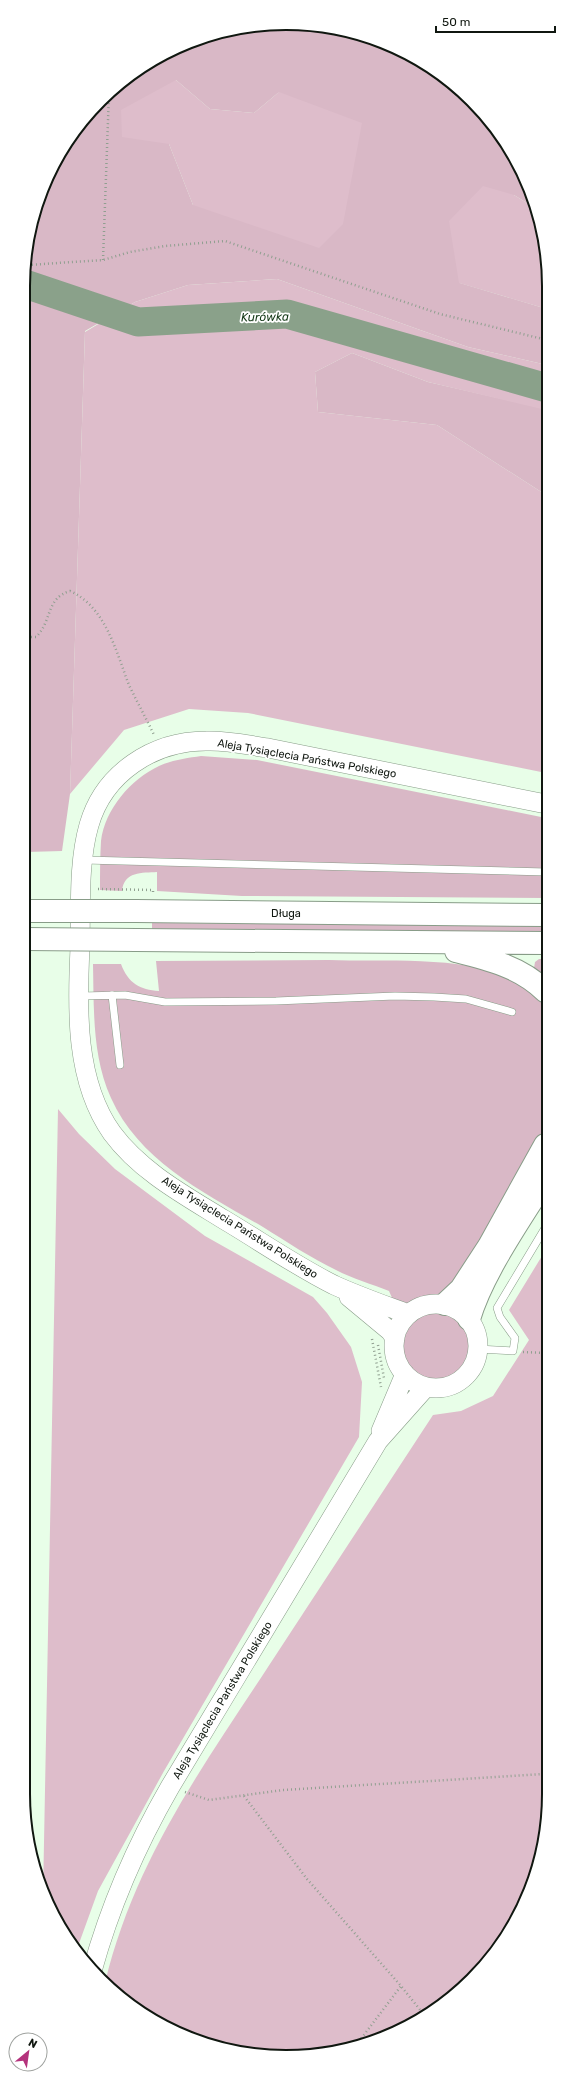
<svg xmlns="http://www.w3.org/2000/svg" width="572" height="2080" font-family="Rubik,sans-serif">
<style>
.green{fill:#d9b8c6;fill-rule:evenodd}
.forest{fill:#debdcb}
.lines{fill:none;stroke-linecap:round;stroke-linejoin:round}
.river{stroke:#8aa18a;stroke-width:29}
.service-casing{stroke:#889c88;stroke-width:8}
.tertiary-casing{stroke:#889c88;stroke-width:20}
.motorway-casing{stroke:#889c88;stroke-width:24}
.path{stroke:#909f90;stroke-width:2.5;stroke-dasharray:1 3;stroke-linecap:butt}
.service{stroke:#fff;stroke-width:7}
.tertiary{stroke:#fff;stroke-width:19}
.motorway{stroke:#fff;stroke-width:22}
.motorway-bridge-casing{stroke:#889c88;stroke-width:24;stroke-linecap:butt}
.motorway-bridge{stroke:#fff;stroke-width:22}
.labels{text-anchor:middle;stroke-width:3.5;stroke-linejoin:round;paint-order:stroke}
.street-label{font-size:11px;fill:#101710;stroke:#fff}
.water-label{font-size:12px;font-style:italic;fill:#133816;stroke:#fff}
.rim{fill:none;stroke:#101710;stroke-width:2}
</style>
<rect width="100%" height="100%" fill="#e8fee8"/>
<path class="green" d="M286,23L337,28L413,57L422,62L484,112L529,185L535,208L514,195L460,283L547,309V365L468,347L277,279L188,285L135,302L85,331L70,794L62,851L26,852L28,235C33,219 36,201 43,186C76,107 151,45 234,28C251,25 269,25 286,23ZM176,80L210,109L254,113L279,92L193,205L169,144Z
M352,353L428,382L546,409V495L437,425L318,412L315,372Z
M201,756L257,760L546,818V898L242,896L157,891V872C142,873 124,871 122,891L100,890C100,874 100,857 101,841C105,809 131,779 159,766C172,760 188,758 201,756Z
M152,923L546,925V933L152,930Z
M539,959H546V978L534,968L535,962Z
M329,960C381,962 469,955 514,980C526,986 536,995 545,1005V1128L468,1269L436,1299H427L408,1305L393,1300L389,1291C372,1284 353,1279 336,1270C311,1258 287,1242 263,1227C206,1194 139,1161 111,1098C92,1056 94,1009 93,964H121C128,983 140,990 159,991L156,961Z
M403 1347a34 34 0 1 1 68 0a34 34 0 1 1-68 0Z"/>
<path class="forest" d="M176,80L210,109L254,113L279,92L362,123L343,224L319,248L193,205L169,144L122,137L121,110Z
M483,186L514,195L535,208L547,252V309L459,283L449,221Z
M277,279L468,347L547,365L546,410L428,382L352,353L315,372L318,412L437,425L546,495V773L248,713L189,709L124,730L70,794L85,332L135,302L188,285Z
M58,1109L79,1134L115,1169L205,1236L313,1297L327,1313L351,1347L362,1382L359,1437L164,1771L98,1891L77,1949L43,1895Z
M545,1251L544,1845L529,1894L505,1940L446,2003L403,2030L354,2048L269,2056L218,2048L169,2030L126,2003L105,1983C134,1862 201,1769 268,1667C323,1583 378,1499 433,1415L461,1411L493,1396L529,1340L509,1310Z"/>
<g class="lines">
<path class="river" d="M28,285L138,322L287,314L547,388"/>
<defs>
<path id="service" d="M84,860L546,872
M112,995L120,1065
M80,996L125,995L165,1002L276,1001L395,996L434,997L466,999L512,1012
M478,1349L513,1351L515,1338L500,1317L497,1308L545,1228"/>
<path id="tertiary" d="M349,1297L390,1331L395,1338
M394 1346a42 42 0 1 1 84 0a42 42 0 1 1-84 0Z
M408,1314C384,1305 358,1296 334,1285C296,1266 260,1241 223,1219C184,1195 140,1171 112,1133C75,1081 77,1009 80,948C81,908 78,863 89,825C104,773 153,741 206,741C227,740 247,745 268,748L546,804
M381,1431L405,1374
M92,1971C110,1906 136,1846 170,1787L378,1441L426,1387"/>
<path id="motorway" d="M136,911L546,915
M136,940L546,943
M456,951C488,959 521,967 545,991
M445,1304L461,1289L489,1246L545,1145
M469,1319C482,1274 520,1220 545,1180"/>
</defs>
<use href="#service" class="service-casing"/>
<use href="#tertiary" class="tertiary-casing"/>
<use href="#motorway" class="motorway-casing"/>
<path class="path" d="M103,260L109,93
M28,265L103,260L130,252L165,246L225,241L440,314L547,340
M27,637H36C53,620 45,599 70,591C106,607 116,652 129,685C137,702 146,718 154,735
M98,889L153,890V893
M372,1339L381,1387
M378,1345L384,1378
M523,1352L545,1353
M185,1792L209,1800L283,1790L544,1774
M244,1796L307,1879L401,1986L425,2016
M354,2048L401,1986"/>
<use href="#service" class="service"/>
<use href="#tertiary" class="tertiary"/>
<use href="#motorway" class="motorway"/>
<defs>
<path id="motorway-bridge" d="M26,911H136
M26,939L136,940"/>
</defs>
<use href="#motorway-bridge" class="motorway-bridge-casing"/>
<use href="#motorway-bridge" class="motorway-bridge"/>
</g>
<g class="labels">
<g class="street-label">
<text transform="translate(307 758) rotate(10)" y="4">Aleja Tysiąclecia Państwa Polskiego</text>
<text x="286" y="917">Długa</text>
<text transform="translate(240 1227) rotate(32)" y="4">Aleja Tysiąclecia Państwa Polskiego</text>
<text transform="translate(222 1700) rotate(-59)" y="4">Aleja Tysiąclecia Państwa Polskiego</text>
</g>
<g class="water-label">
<text transform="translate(265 317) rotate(-1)" y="4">Kurówka</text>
</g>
</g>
<path d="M0 0H572V2080H0ZM286 30H286A256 256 0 0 1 542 286V1794A256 256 0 0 1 286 2050H286A256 256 0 0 1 30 1794V286A256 256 0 0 1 286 30Z" fill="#fff" fill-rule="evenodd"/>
<path class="rim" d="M286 30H286A256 256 0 0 1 542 286V1794A256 256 0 0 1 286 2050H286A256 256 0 0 1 30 1794V286A256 256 0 0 1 286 30Z"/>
<g transform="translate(28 2052) rotate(29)"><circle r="19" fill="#ffffff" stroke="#9fa29f"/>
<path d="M0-3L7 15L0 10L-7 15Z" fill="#b4327c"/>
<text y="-6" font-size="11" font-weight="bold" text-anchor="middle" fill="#101710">N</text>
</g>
<path d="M436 26v6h119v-6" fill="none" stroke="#101710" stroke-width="2"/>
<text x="442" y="26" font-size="12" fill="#101710" stroke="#ffffff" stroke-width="3" paint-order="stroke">50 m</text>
</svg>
